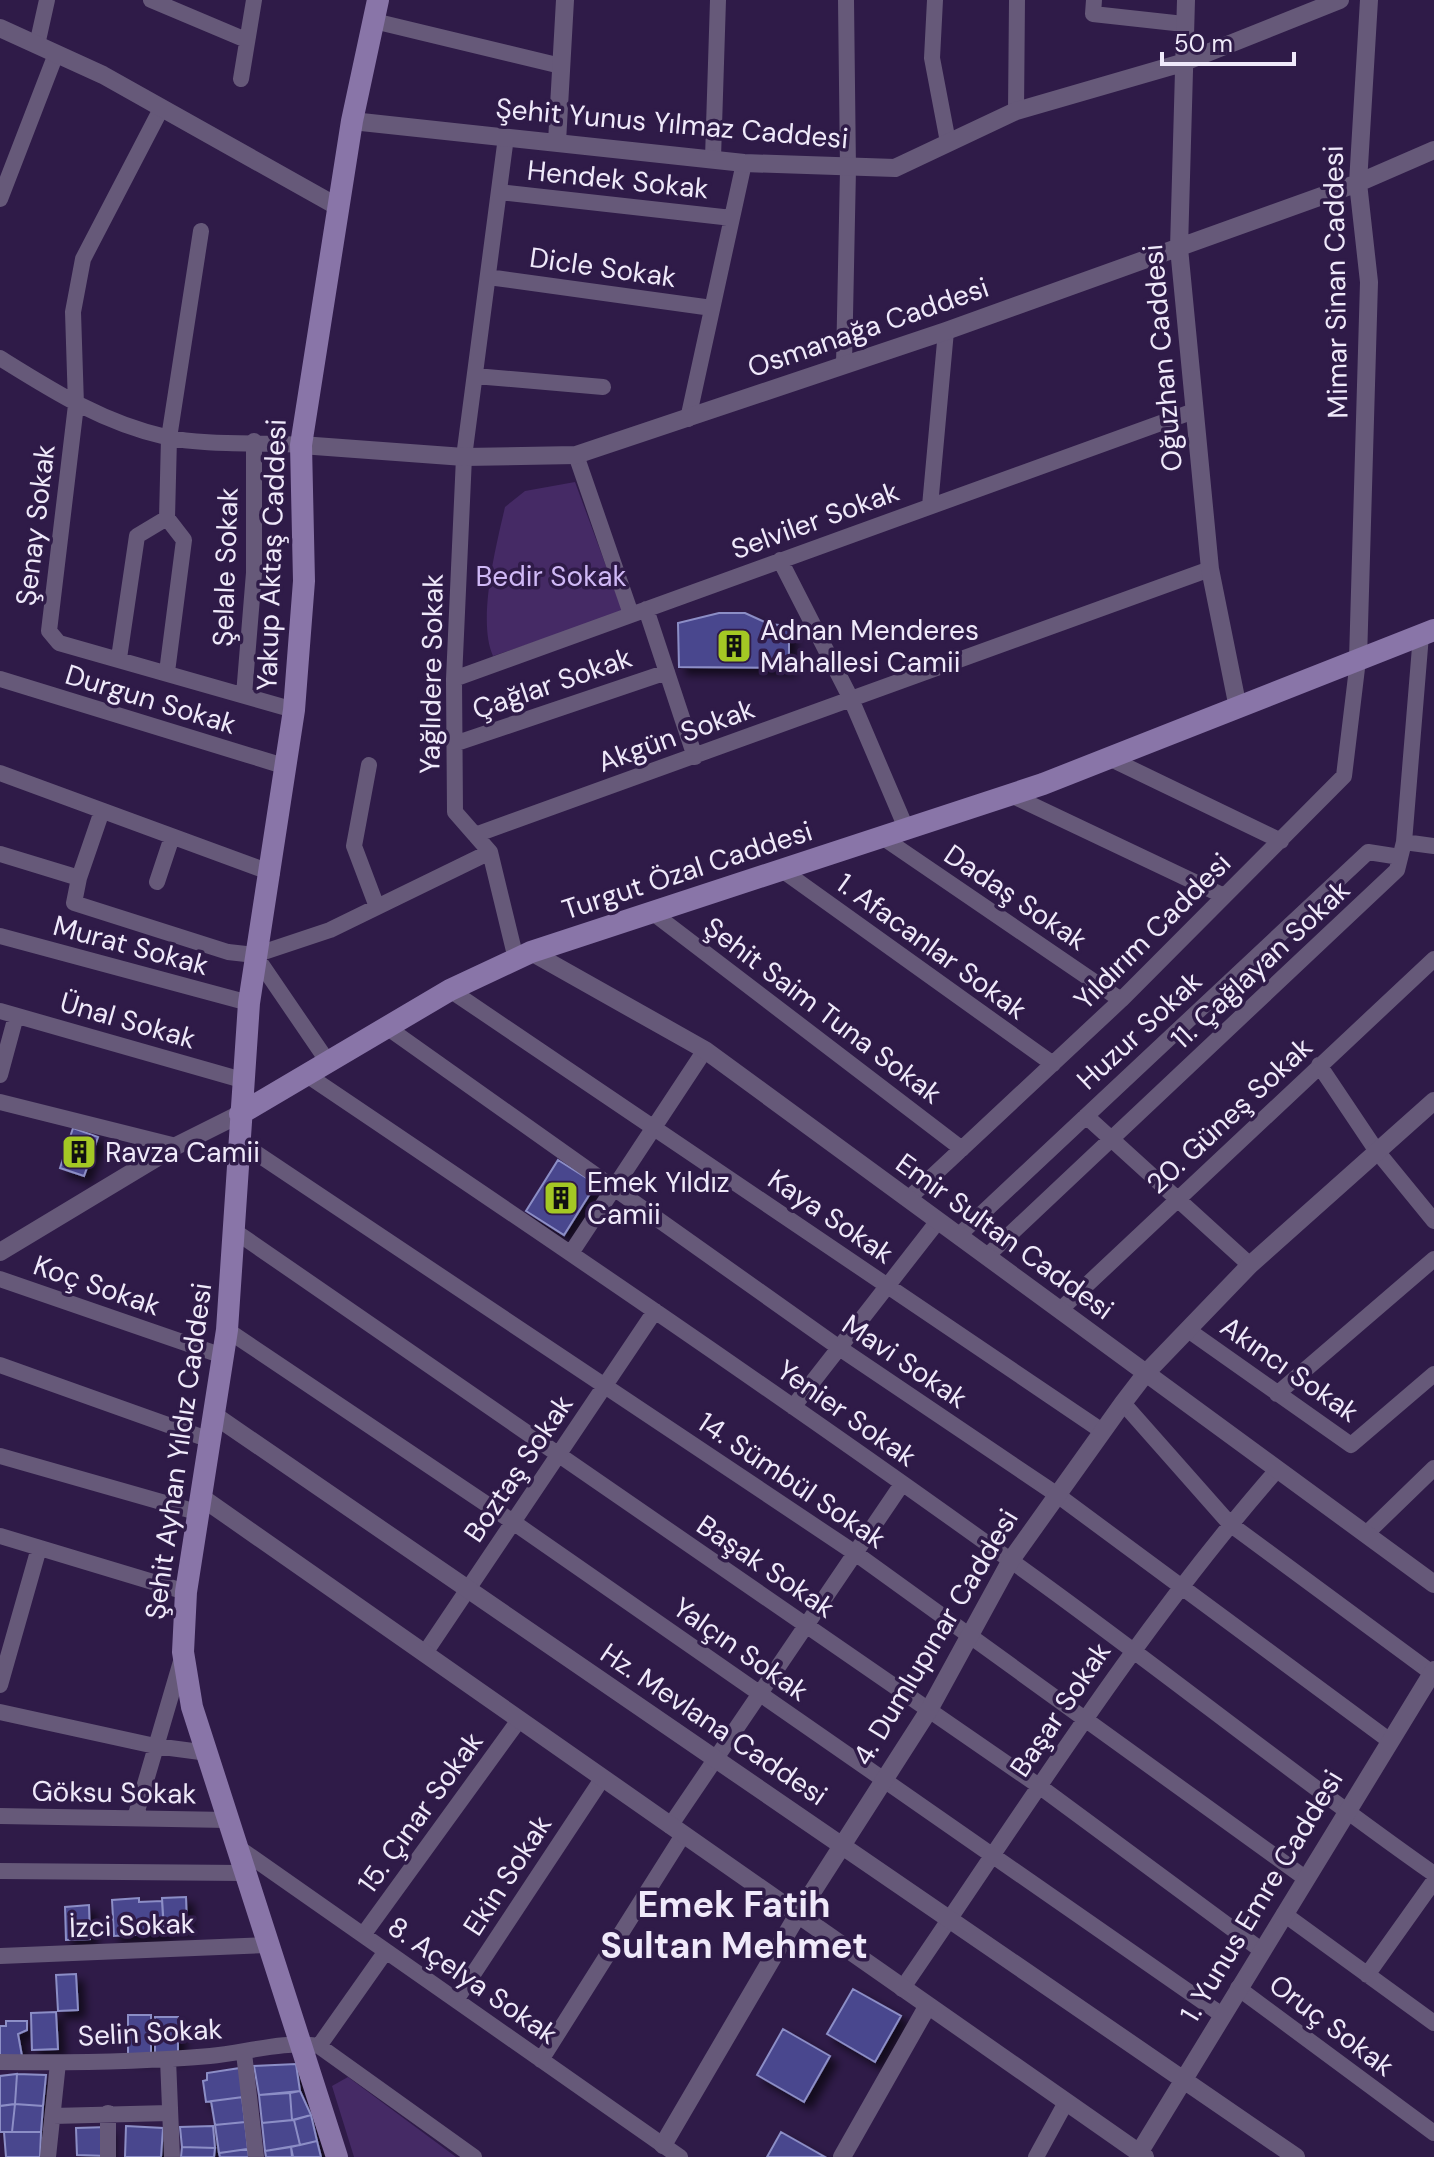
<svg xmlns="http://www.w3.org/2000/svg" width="1434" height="2157" font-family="'DM Sans',sans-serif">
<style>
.green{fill:#452a65}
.building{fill:#49468e;stroke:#8c8ec6;stroke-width:2;filter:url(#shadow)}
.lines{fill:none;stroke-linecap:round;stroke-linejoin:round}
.minor{stroke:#665979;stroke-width:16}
.tertiary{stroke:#665979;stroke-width:18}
.secondary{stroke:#8975a8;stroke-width:22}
.labels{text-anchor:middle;stroke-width:7;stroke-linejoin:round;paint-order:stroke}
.street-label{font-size:28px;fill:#efe9fa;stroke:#2f1b48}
.park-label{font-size:28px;fill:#d0b9f6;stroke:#2f1b48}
.poi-label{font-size:28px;fill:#efe9fa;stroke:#2f1b48;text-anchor:start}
.district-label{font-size:36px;font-weight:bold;fill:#efe9fa;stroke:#2f1b48}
</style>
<defs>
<filter id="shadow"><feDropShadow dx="7" dy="7" stdDeviation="4" flood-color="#0009"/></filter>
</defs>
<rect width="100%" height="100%" fill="#2f1b48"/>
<path class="green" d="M575,482L623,612L493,656C477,621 496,546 505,507L525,491Z
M348,2077L456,2157H354L332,2086Z"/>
<path class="building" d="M719,613H745L769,624L789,626V668L679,667L678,623Z
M73,1128L98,1137L84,1176L60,1168Z
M558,1160L596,1184L564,1235L526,1211Z
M186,1897L187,1928L164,1929L162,1898Z
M139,1898V1902L162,1901L164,1933L114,1936L112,1900Z
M89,1905L90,1939L66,1940L65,1907Z
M76,1974L78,2010L58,2011L56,1975Z
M853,1989L901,2016L875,2062L827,2034Z
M56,2012L58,2049L32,2050L31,2013Z
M128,2015H151V2056H128Z
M155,2017H178V2055H155Z
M6,2021H27V2030L18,2034L22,2056H0V2026H6Z
M783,2029L830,2056L804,2102L757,2075Z
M296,2064L300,2091L259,2095L254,2066Z
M240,2068L244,2097L206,2102L203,2081L207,2080V2073Z
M17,2074L46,2075L43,2106L15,2104Z
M17,2074L15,2104L0,2106V2076Z
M300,2091L311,2115L292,2120L290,2093Z
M290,2093L292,2120L262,2123L259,2095Z
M242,2097L245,2122L215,2125L211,2101Z
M15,2104L43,2106L41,2132H12Z
M15,2104L12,2132H0V2106Z
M311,2115L317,2141L300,2145L294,2120Z
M294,2120L300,2145L265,2151L262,2123Z
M245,2122L248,2149L219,2153L215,2125Z
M126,2126L163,2128L161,2157H125Z
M213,2126L215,2148L182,2147L180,2127Z
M108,2127V2156L77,2155L76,2128Z
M4,2132H41L40,2157H6Z
M781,2132L825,2157H767Z
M317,2141L321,2157H293L291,2147Z
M182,2147L215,2148L214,2157H181Z
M291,2147L292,2157H266L265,2151Z
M248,2149L249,2157H220L219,2153Z"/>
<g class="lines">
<path class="minor" d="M151,0L246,40
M935,0L932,58L948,142
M1094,0L1093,14L1184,24
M374,21L561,66
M37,45L47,0
M241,79L254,0
M161,109L83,259L73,312L76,405L49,631L59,643L294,710
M1016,111L1017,0
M506,137L464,457L454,679L455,812L490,852L516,959
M713,158L718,0
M499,192L732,218
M0,199L56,54
M488,277L712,308
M0,358C53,391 103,423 166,437C206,446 258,442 301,445
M844,365L848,169L846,0
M475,376L603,387
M688,419L744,163
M576,455L631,614
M930,506L946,331
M167,518L184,540L167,672
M780,560L851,699L906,828
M646,609L695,757
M119,658L137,536L167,518L169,438L201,231
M0,679L287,767
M454,679L1194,411
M244,695L254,573V441
M454,744L667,672
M1111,759L1281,841
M369,765L354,846L377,907
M0,773L272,873
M1011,795L1224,896
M475,835L1210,569
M882,837L1121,1000
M1404,842L1434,846
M0,854L79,878L102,811
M782,870L1053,1064
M79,878L74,903L228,952L255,955L330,930L490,852
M157,882L172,837
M653,913L962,1149
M0,936L249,1003
M255,955L328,1062
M450,990L1102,1431
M0,1011L242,1080
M388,1028L838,1347L1056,1494L1390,1741
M1319,1065L1376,1150L1434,1221
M0,1075L16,1016
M307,1075C543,1234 779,1394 1010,1560C1153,1662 1290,1773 1434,1874
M0,1102L176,1146
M1086,1116L1250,1265
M238,1141L855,1553L1305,1878
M908,1199L1121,1000L1344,776L1358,660
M236,1232L1039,1786L1261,1950
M958,1236L1368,852L1400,857
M571,1253L705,1050
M987,1256L1397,870L1404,842L1421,635
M0,1279L223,1356
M1060,1310L1434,959
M227,1330L513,1522L1222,2015
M1188,1330L1351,1445L1434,1374
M0,1365L210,1440
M1277,1394L1434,1259
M1123,1403L1230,1524L1432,1673
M793,1407L938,1221
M0,1456L200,1513
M1366,1534L1434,1468
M0,1536L186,1592
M425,1653L655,1311
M0,1685L39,1548
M0,1712L155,1746L208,1753
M0,1816L228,1820
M135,1818L182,1658
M670,1826L902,1484
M236,1846L680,2157
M0,1871L244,1873
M1284,1914L1434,2023
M363,1935L519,1720
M0,1956L267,1945
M1367,1975L1434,1881
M1238,1988L1434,2133
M902,1989C1023,1813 1136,1631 1277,1470
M456,2000L602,1779
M319,2046L386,1951
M244,2053L256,2157
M168,2059L172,2157
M541,2060L683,1835
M0,2062C70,2063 140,2062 210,2056C245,2053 285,2040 319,2046L474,2157
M108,2113V2157
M53,2116L169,2113
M48,2157L58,2063
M1036,2157L1065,2104"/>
<path class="tertiary" d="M1186,0L1179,248L1210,569L1238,708
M0,28L103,75L340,208
M352,121L744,163L895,168L1016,111L1182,63L1340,0
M557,142L565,0
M301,445L464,457L576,455L946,331L1358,183L1434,150
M1358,660L1369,282L1358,183L1369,0
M531,952L705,1050L1434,1584
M0,1252L176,1146L240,1114
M214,1415L1296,2157
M201,1497L1145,2157
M663,2145L797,1916L929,1710L1011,1560L1123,1403L1146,1373L1250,1265L1434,1101
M1139,2153L1434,1670
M842,2157L927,2007"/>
<path class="secondary" d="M240,1114L450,990L531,952L1043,784L1434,630
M337,2157L192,1707L183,1652L186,1592L227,1330L249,1003L294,710L304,581L301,445L352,121L378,0"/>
</g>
<defs>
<symbol id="building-square" viewBox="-11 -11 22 22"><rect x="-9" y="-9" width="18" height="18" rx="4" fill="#a4c824" stroke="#2f1b48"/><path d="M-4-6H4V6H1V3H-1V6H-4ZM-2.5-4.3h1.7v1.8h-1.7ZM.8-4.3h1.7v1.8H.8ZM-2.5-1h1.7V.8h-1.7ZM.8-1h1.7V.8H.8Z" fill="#111"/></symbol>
</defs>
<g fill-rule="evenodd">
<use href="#building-square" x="714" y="626" width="40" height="40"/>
<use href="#building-square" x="59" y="1132" width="40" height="40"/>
<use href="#building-square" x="541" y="1178" width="40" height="40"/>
</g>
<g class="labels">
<g class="street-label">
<text transform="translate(672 123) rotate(5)" y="10">Şehit Yunus Yılmaz Caddesi</text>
<text transform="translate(618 179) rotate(6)" y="10">Hendek Sokak</text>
<text transform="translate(603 267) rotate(8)" y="10">Dicle Sokak</text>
<text transform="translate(1335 282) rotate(-91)" y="10">Mimar Sinan Caddesi</text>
<text transform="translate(868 327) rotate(-19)" y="10">Osmanağa Caddesi</text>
<text transform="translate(1162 358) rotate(-95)" y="10">Oğuzhan Caddesi</text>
<text transform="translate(815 520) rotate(-20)" y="10">Selviler Sokak</text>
<text transform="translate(35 525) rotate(-83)" y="10">Şenay Sokak</text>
<text transform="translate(271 555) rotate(-88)" y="10">Yakup Aktaş Caddesi</text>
<text transform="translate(225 567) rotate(-88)" y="10">Şelale Sokak</text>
<text transform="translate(431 674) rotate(-89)" y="10">Yağlıdere Sokak</text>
<text transform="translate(552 683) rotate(-19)" y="10">Çağlar Sokak</text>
<text transform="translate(151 699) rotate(17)" y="10">Durgun Sokak</text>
<text transform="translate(676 735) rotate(-20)" y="10">Akgün Sokak</text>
<text transform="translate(687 870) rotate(-18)" y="10">Turgut Özal Caddesi</text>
<text transform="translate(1016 897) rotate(34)" y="10">Dadaş Sokak</text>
<text transform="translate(1152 931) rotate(-45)" y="10">Yıldırım Caddesi</text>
<text transform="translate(131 945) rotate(15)" y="10">Murat Sokak</text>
<text transform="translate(932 946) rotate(36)" y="10">1. Afacanlar Sokak</text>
<text transform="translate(1260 964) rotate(-43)" y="10">11. Çağlayan Sokak</text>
<text transform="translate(823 1010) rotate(37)" y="10">Şehit Saim Tuna Sokak</text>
<text transform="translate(128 1020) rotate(16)" y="10">Ünal Sokak</text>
<text transform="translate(1139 1030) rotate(-43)" y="10">Huzur Sokak</text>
<text transform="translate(1229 1115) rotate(-43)" y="10">20. Güneş Sokak</text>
<text transform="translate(831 1216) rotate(34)" y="10">Kaya Sokak</text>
<text transform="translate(1005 1236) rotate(36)" y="10">Emir Sultan Caddesi</text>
<text transform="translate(97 1285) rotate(19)" y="10">Koç Sokak</text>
<text transform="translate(905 1361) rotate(34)" y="10">Mavi Sokak</text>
<text transform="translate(1290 1369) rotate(35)" y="10">Akıncı Sokak</text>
<text transform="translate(847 1413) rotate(35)" y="10">Yenier Sokak</text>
<text transform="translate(178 1451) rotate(-82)" y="10">Şehit Ayhan Yıldız Caddesi</text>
<text transform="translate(518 1468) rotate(-56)" y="10">Boztaş Sokak</text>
<text transform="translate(792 1480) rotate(34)" y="10">14. Sümbül Sokak</text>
<text transform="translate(766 1566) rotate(34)" y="10">Başak Sokak</text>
<text transform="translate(935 1637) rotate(-59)" y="10">4. Dumlupınar Caddesi</text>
<text transform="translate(741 1649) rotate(35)" y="10">Yalçın Sokak</text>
<text transform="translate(1060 1709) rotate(-56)" y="10">Başar Sokak</text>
<text transform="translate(714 1724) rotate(34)" y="10">Hz. Mevlana Caddesi</text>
<text transform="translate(114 1792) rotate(1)" y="10">Göksu Sokak</text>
<text transform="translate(420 1812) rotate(-54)" y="10">15. Çınar Sokak</text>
<text transform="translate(507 1875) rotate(-57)" y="10">Ekin Sokak</text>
<text transform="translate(1261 1896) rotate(-59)" y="10">1. Yunus Emre Caddesi</text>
<text transform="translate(132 1925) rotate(-2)" y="10">İzci Sokak</text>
<text transform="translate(473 1980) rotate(35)" y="10">8. Açelya Sokak</text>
<text transform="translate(1332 2025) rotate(37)" y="10">Oruç Sokak</text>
<text transform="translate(150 2032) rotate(-3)" y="10">Selin Sokak</text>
</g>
<g class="park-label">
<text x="551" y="586">Bedir Sokak</text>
</g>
<g class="poi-label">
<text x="760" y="640">Adnan Menderes<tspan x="760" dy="32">Mahallesi Camii</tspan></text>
<text x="105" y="1162">Ravza Camii</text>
<text x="587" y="1192">Emek Yıldız<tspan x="587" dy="32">Camii</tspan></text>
</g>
<g class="district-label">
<text x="734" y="1917">Emek Fatih<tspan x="734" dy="41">Sultan Mehmet</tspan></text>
</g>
</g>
<path d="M1162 52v12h132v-12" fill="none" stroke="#efe9fa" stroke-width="4"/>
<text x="1174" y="52" font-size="24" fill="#efe9fa" stroke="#2f1b48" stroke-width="6" paint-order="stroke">50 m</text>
</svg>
